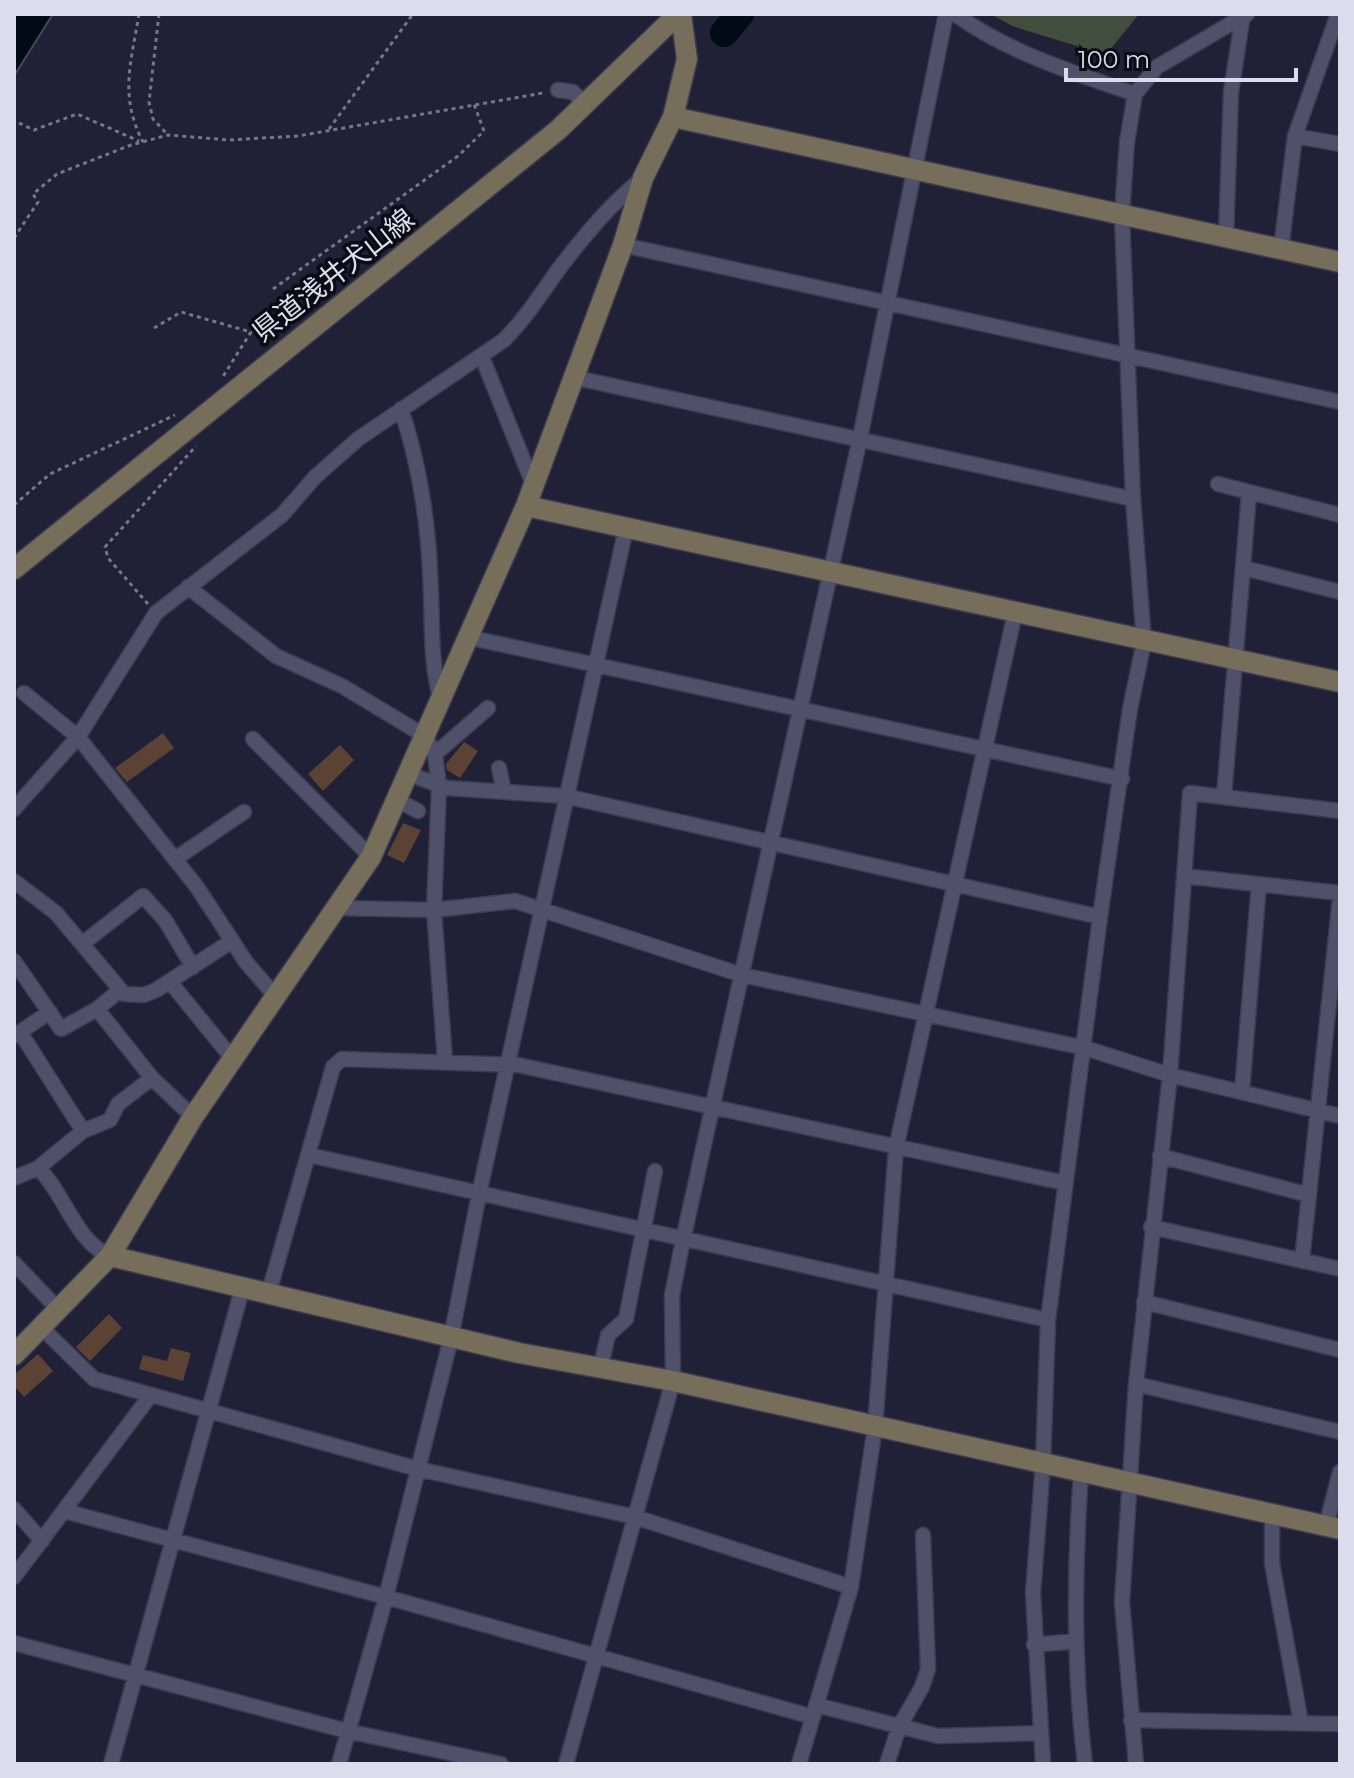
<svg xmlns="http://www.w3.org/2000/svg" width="1354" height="1778" font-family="Montserrat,'Noto Sans JP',sans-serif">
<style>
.green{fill:#414e3e}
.water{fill:#000b16;stroke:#424a56;stroke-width:2}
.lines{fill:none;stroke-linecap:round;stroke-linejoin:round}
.river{stroke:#000b16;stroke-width:28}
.building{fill:#5c4235}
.street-casing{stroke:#3c3c4f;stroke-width:17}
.secondary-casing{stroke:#3c3c4f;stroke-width:23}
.path{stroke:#76768a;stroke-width:3;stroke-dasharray:4 4;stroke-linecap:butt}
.street{stroke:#4f506a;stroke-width:14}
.secondary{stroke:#766d5b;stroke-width:20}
.labels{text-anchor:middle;stroke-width:7;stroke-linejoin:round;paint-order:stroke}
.street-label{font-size:28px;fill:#dcddec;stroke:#0b0b15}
</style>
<rect width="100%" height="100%" fill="#202037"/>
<path class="green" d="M991,14H1139L1106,55L1012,26Z"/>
<path class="water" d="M14,14H53L14,76Z"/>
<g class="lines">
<path class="river" d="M724,33L740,14"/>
</g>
<path class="building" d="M163,733L174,748L127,782L115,768Z
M464,742L478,751L460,778L447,770L446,764Z
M340,745L354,760L323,791L308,774Z
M403,823L421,830L404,863L387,855Z
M109,1314L122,1328L90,1361L76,1347Z
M171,1348L191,1353L183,1381L139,1369L143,1355L167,1361Z
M38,1354L53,1371L24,1397L14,1386V1375Z"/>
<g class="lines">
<defs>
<path id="street" d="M955,14C1009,53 1072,72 1135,94
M558,90L573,92L585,105
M1295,136L1340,144
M1226,237L1231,92L1243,14
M623,245L1340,402
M1281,249L1295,136L1338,14
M482,357L533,484
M572,377L1133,499
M401,409C418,459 428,520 430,572C433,616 429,659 441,701
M1218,484L1340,515
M1244,568L1340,592
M188,587L276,656L342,686L425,736L435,754L439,786L434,910L445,1061
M467,637L1122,779
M24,693L78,737L197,887L246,962L276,997
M253,739L371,857
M435,754L488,708
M499,768L504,792
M409,774L447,788L565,796L1100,917
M1224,796L1249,494
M397,800L418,811
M14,809L78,737L156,613L282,515L315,477L358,439L504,340C527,317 542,292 561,266C585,235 611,203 642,179
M175,859L244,812
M1184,876L1340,893
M14,881L56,913L124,994L144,995L156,990L232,941
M338,908L434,910L515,901L742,975L1085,1048L1170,1075L1340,1116
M82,944L143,896L165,920L193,967
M14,961L61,1029L97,1009L119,991
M170,982L232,1058
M97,1009L152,1078L193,1117
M20,1032L83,1131
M14,1036L50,1012
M1242,1091L1259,884
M309,1155L1048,1320
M1160,1156L1309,1195
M38,1168L83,1131L110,1120L118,1104L152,1078
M14,1178L38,1168C64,1192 76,1243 110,1256
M1151,1227L1340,1269
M1302,1261L1340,898
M14,1263L59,1310
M269,1292L333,1067L342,1059L518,1065L1065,1183
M1144,1302L1340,1350
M42,1328L94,1379L418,1469L635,1517L851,1587
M600,1369L608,1335L626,1319L655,1171
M1136,1384L1340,1432
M1081,1473C1074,1571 1073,1666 1085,1764
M14,1509L42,1541
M64,1511L386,1597L813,1717
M1272,1514V1563L1301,1723
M1326,1526L1340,1472
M14,1577L150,1396
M14,1643L347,1731L501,1764
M1034,1645L1074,1641
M816,1705L938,1736L1041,1733
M1131,1720L1340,1724
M111,1764L243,1286
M339,1764L386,1597L451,1338L479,1194L626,528
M566,1764L673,1381L672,1295L683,1240L860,438L946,14
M799,1764L851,1587L875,1427L896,1148L1015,613
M887,1764L899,1727L922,1687L928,1669L923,1535
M1043,1764L1033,1593L1043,1463L1048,1320L1100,917L1130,709L1144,642L1133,499L1122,215L1127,142L1135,94L1157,67L1247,14
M1136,1764L1122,1602L1136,1384L1170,1075L1190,793L1340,811"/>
<path id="secondary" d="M673,117L1340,262
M526,506L1340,682
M14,569L558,130L678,14
M110,1256L519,1353L673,1381L1340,1529
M14,1355L110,1256L193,1117L371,857L526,506L623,245L643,178L673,117L687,59L681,14"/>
</defs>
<use href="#street" class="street-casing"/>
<use href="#secondary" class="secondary-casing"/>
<path class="path" d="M139,14C131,63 119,96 143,142
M159,14L149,102L153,119L168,135
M19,123L34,130L77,114L139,141
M329,129L413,14
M14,238L38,202L33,194L57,174L131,145L168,135L229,140L298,136L543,93
M273,289L458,156L484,131L474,104
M154,328L181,312L251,332L222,378
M14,505L50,474L175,415
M148,604L108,558L105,547L196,446"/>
<use href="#street" class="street"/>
<use href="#secondary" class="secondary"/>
</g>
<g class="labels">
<g class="street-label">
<text transform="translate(333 275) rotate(-38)" y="10">県道浅井犬山線</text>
</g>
</g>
<rect width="1354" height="1778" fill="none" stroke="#dcddec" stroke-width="32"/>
<path d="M1066 68v12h230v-12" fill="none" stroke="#dcddec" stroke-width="4"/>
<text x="1078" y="68" font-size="24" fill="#dcddec" stroke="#0b0b15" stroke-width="6" paint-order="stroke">100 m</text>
</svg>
